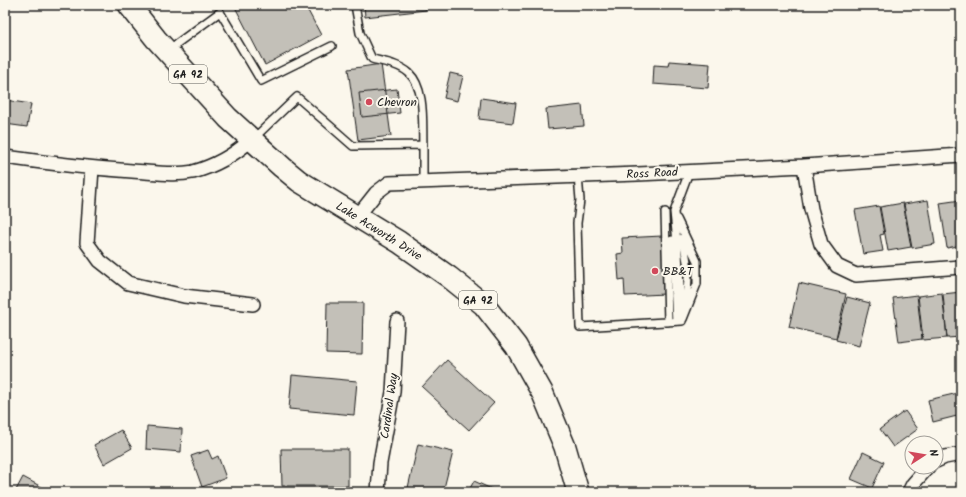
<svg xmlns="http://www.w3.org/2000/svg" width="966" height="497" font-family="Kalam,sans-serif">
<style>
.building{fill:#c3c0b8;stroke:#1c1c1c}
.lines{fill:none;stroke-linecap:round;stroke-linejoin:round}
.service-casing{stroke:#1c1c1c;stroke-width:10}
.minor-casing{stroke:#1c1c1c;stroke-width:16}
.primary-casing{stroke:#1c1c1c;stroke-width:24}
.service{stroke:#fbf7ec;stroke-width:7}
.minor{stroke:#fbf7ec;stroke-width:13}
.primary{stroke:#fbf7ec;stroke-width:21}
.poi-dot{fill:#d1495b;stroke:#fbf7ec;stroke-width:1.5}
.labels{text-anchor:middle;stroke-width:4;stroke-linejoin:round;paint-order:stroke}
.shield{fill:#fbf7ec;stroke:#5f5e5a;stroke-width:1}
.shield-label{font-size:11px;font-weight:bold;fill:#1c1c1c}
.poi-label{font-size:12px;fill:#1c1c1c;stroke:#fbf7ec;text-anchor:start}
.street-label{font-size:12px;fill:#1c1c1c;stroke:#fbf7ec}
</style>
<rect width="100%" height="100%" fill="#fbf7ec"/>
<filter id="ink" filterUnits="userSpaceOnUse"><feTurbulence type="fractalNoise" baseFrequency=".025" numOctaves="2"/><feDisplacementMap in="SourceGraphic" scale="8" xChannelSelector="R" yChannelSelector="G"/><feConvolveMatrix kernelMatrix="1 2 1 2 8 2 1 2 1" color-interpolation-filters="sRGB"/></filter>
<g filter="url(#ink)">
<path class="building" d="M234,5H305L321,35L265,65Z
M364,5H426V10L365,17Z
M669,61L710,64L708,88L653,84L654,65L668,66Z
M381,64L391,136L358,140L348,69Z
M450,73L463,76L457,101L444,98Z
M397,89L400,113L362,117L359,93Z
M481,98L516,103L513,123L479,119Z
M5,100L31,104L27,127L5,124Z
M582,105L584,126L548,129L546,109Z
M928,200L935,244L912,248L904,204Z
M961,200V245L947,248L940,203Z
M903,203L911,247L888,251L880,207Z
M879,206L884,234L880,235L883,251L863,254L855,210Z
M662,236L663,254L691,252L692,277L665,279V294L625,296L624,279L619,280L617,254L623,253L622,238Z
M799,283L846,294L836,338L789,327Z
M961,292V337L947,338L943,294Z
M942,293L947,338L923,340L918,296Z
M917,295L922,339L899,342L893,298Z
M847,297L870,303L859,346L836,340Z
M327,303H363L362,354L326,353Z
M447,360L494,403L469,430L422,387Z
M292,375L357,381L354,415L289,409Z
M958,393L961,415L933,422L928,400Z
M905,411L918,429L893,447L880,429Z
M147,426L182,429L181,452L146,449Z
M121,430L132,448L104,464L94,445Z
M418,444L453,452L443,492H407Z
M281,449H348V486H282Z
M208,450L212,459L218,456L226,478L202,487L191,456Z
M863,452L884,462L872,488L851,479Z
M23,477L51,492H15Z
M474,481L498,492H468Z"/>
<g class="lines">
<defs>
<path id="service" d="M355,5L360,33L372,59C384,62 399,64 409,73C426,89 422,124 423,145
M168,50L220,12L261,81L332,46
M253,139L297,97L353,146L423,145V181
M578,176L580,200L577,223L580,327L682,321
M665,212L668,322
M677,219L697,261V284L683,319
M682,238C689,261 690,282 685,305
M672,240L676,321
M682,321L678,253L674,212L689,172"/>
<path id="minor" d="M5,157C47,163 90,168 132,171C152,172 173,176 193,172C215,166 234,155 251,140
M804,166L811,209L821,244L837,266L856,275L961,267
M92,168L87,243L100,261L128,283L184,296L253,304
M357,217L376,193L389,183L638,174L804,166L961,155
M936,461L945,457L961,454
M378,492L380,463L393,392L397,321
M909,492L913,484L928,467"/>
<path id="primary" d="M129,5L156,39L228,118L282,167L299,181L399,242L449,277L484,305L516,346L543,394L565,447L578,492"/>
</defs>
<use href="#service" class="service-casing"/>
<use href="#minor" class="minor-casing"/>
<use href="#primary" class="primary-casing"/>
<use href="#service" class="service"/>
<use href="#minor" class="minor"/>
<use href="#primary" class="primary"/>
</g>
</g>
<g class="poi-dot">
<circle cx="369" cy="102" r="4"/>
<circle cx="655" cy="271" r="4"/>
</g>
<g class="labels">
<g class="shield">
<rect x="169" y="65" width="38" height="18" rx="3"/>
<rect x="459" y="291" width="38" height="18" rx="3"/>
</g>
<g class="shield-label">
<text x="188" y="78">GA 92</text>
<text x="478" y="304">GA 92</text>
</g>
<g class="poi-label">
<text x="377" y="106">Chevron</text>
<text x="663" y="275">BB&amp;T</text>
</g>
<g class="street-label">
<text transform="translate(652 173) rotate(-3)" y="4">Ross Road</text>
<text transform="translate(379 231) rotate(32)" y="4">Lake Acworth Drive</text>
<text transform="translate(389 406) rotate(-82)" y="4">Cardinal Way</text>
</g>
</g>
<rect width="966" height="497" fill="none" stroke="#fbf7ec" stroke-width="20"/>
<rect x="10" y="10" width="946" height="477" fill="none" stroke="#1c1c1c" stroke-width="1.5" filter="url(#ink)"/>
<g transform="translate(924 455) rotate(78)"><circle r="19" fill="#fbf7ec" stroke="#a29f99"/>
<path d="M0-3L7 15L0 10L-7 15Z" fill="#d1495b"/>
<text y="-6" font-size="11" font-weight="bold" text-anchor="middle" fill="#1c1c1c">N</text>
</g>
</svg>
